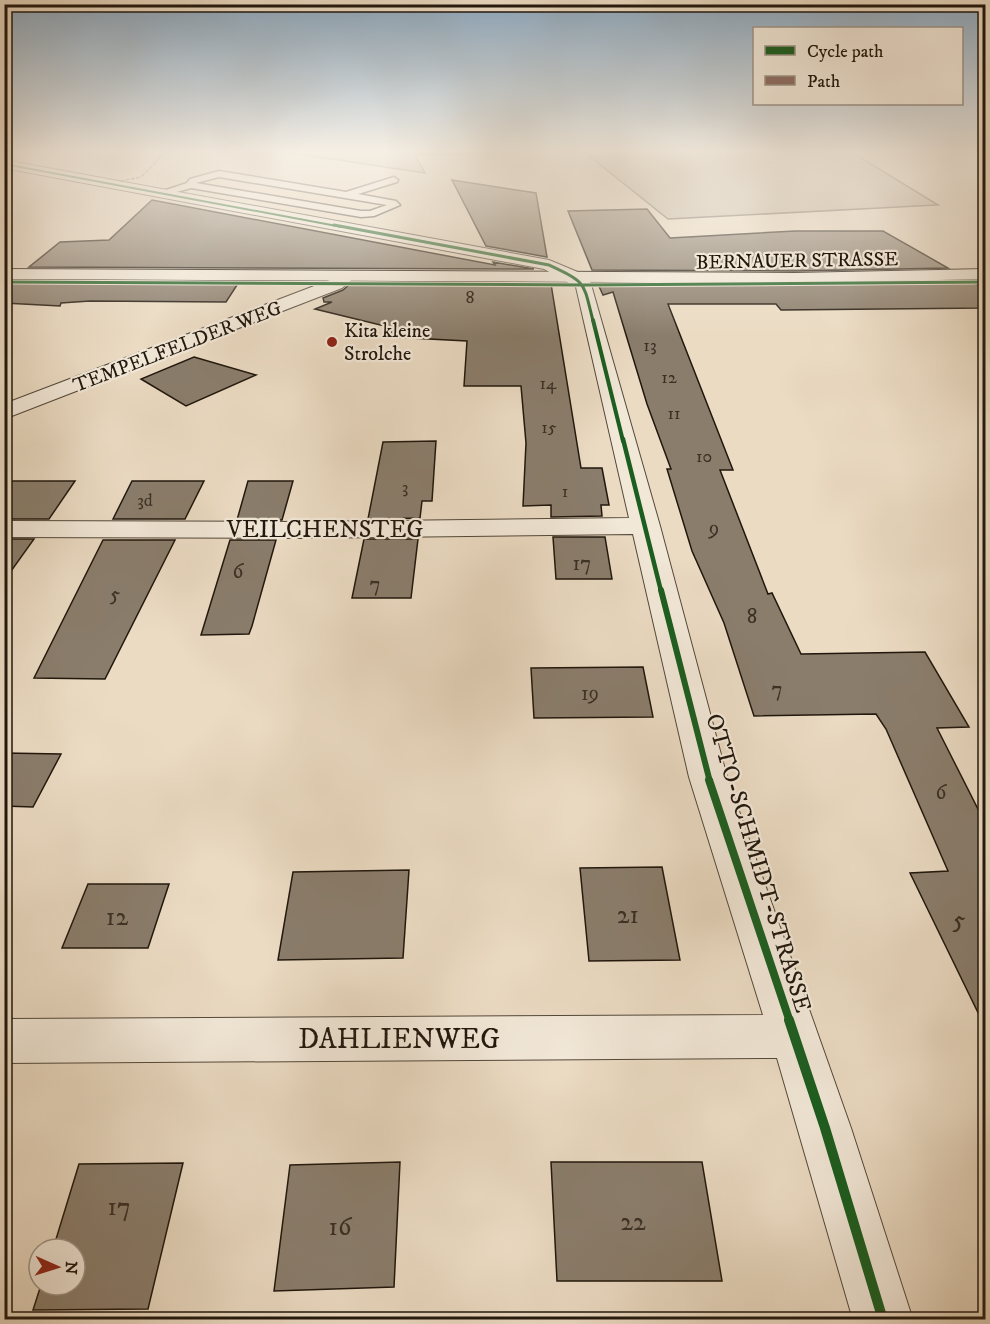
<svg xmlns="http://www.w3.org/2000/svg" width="990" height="1324" font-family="'IM FELL DW Pica',serif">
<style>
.green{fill:#c8baa4;stroke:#746858;stroke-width:1.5}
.building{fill:#8a7d6c;stroke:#20170d;stroke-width:1.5}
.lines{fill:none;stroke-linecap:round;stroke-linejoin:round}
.service-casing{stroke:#53483a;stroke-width:3}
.minor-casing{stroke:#53483a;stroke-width:2}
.secondary-casing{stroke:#20170d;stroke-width:2}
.service{fill:#f2e8d8;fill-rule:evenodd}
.minor{fill:#f2e8d8;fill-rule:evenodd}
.secondary{fill:#f2e8d8;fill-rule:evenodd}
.quiet{stroke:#8d6e63;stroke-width:1.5;stroke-dasharray:4 1.5;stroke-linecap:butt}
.cycleway-far6-casing{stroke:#f2e8d8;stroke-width:4}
.cycleway-far5-casing{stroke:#f2e8d8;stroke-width:5}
.cycleway-far4-casing{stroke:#f2e8d8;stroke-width:6}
.cycleway-far3-casing{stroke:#f2e8d8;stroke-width:8}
.cycleway-far2-casing{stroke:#f2e8d8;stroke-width:10}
.cycleway-far1-casing{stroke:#f2e8d8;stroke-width:11}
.cycleway-casing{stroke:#f2e8d8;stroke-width:14}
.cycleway-far6{stroke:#1b5e20;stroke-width:2}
.cycleway-far5{stroke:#1b5e20;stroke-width:3}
.cycleway-far4{stroke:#1b5e20;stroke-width:4}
.cycleway-far3{stroke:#1b5e20;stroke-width:4.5}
.cycleway-far2{stroke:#1b5e20;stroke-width:6}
.cycleway-far1{stroke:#1b5e20;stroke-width:8}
.cycleway{stroke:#1b5e20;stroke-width:10}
.poi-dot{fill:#8f2418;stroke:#f2e8d8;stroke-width:2}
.labels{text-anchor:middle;stroke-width:4.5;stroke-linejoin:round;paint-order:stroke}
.far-number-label{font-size:18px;fill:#3a3025}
.far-street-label{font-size:20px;fill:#20170d;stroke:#f2e8d8}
.far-poi-label{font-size:20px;fill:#20170d;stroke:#f2e8d8;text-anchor:start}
.number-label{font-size:21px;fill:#3a3025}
.street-label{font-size:24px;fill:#20170d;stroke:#f2e8d8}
.near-number-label{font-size:26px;fill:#3a3025}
.near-street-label{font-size:28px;fill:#20170d;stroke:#f2e8d8}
</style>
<rect width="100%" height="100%" fill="#ebdbc3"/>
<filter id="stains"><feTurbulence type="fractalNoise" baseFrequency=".00333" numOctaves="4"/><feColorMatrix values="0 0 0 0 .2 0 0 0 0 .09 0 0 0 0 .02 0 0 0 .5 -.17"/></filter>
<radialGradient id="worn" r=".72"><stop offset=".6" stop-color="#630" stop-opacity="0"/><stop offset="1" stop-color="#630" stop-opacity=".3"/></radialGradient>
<path class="green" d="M278,151H548L415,155L425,173Z
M583,151H850L938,205L668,219Z"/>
<path class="building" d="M452,180L536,193L547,257L486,246Z
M152,200L495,265L493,262L534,269L29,267L60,242L109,240Z
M647,209L670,238L795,231H883L948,268L795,271L592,270L568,211Z
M11,281L239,282L226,302L90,301L61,303L60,306L4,303V286Z
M972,282L986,289V308L781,310L776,304H668L733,470H720L768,594L772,593L801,654L925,652L969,727L937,728L986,825V1029L910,873L948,871L886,729L876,714L754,716L724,623L692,551L667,469H671L647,404L613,292L603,295L598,284L795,285Z
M351,283L551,284L581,468H602L609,505H601L602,516L551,517V505L523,506L526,443L521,386H464L467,341L391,337L393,328L315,309L332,302H324L323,298L343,290Z
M194,357L256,375L186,406L141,379Z
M436,441L432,501H422L420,518L368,519L383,442Z
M4,481H75L49,519H4Z
M132,481H204L185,519H113Z
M248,481H293L282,520H237Z
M553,537H605L612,579H556Z
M4,539H34L4,581Z
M364,539H418L411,598H352Z
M103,540H175L105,679L34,678Z
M230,540H276L252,626L249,634L201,635Z
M643,667L653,717L534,718L531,668Z
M4,753L61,754L33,807L4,806Z
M662,867L680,960L589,961L580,868Z
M409,870L403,958L278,960L293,872Z
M88,884H169L148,948H62Z
M400,1162L394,1287L274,1291L290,1165Z
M551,1162H702L722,1281H557Z
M183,1163L148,1309L33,1310L41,1285H75V1249H53L79,1164Z"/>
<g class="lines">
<defs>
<path id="service" d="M219,171L346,192L394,177L398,180L397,182L358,194L396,201L400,205L374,216L361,217L191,188L162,196L157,193L187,183L190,179ZM219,177L387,205L370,211H361L196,183Z"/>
<path id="minor" d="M4,160L549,260L580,273L590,281L660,526L727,777L851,1128L913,1320H853L777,1058L4,1063V1019L763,1015L689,777L633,534L300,538L4,537V521L300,522L629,518L576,287L544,269L4,168Z
M347,271L353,272L356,276L342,288L4,419V404L330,280Z"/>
<path id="secondary" d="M4,269L795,273L986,269V279L795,283L4,279Z"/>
</defs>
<use href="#service" class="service-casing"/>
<use href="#minor" class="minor-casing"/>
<use href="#secondary" class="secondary-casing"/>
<use href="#service" class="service"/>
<use href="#minor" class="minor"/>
<use href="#secondary" class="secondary"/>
<path class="quiet" d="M120,181L141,177L167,151"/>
<defs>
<path id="cycleway-far6" d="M4,164L342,227"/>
<path id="cycleway-far5" d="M334,225L549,265C587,283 583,281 593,321
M4,282L584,285L986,282"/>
<path id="cycleway-far4" d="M593,320L623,441"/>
<path id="cycleway-far3" d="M623,439L661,591"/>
<path id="cycleway-far2" d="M661,590L710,782"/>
<path id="cycleway-far1" d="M709,780L790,1022"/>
<path id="cycleway" d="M789,1020L825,1128L883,1320"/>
</defs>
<use href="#cycleway-far6" class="cycleway-far6-casing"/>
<use href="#cycleway-far5" class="cycleway-far5-casing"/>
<use href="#cycleway-far4" class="cycleway-far4-casing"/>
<use href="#cycleway-far3" class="cycleway-far3-casing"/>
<use href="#cycleway-far2" class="cycleway-far2-casing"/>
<use href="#cycleway-far1" class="cycleway-far1-casing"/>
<use href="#cycleway" class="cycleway-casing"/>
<use href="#cycleway-far6" class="cycleway-far6"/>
<use href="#cycleway-far5" class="cycleway-far5"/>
<use href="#cycleway-far4" class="cycleway-far4"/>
<use href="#cycleway-far3" class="cycleway-far3"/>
<use href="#cycleway-far2" class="cycleway-far2"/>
<use href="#cycleway-far1" class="cycleway-far1"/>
<use href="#cycleway" class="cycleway"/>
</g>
<linearGradient id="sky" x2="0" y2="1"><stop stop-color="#8da9c0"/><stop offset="0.45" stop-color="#f6efe4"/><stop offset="1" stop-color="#f6efe4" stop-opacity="0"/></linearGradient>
<rect width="990" height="336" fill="url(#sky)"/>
<circle class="poi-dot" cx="332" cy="342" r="6"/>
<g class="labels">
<g class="far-number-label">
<text x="470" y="303">8</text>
<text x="650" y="351">13</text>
<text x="669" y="383">12</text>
<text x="548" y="389">14</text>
<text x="674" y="419">11</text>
<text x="549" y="433">15</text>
<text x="704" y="462">10</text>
<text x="405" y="493">3</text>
<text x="565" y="497">1</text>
<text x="145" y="506">3d</text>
</g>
<g class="far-street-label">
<text transform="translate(797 260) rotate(-1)" y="7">BERNAUER STRASSE</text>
<text transform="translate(177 346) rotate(-21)" y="7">TEMPELFELDER WEG</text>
</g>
<g class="far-poi-label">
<text x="344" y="337">Kita kleine<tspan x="344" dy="23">Strolche</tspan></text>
</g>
<g class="number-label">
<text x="714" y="535">9</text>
<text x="582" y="570">17</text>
<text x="238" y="578">6</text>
<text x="375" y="591">7</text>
<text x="115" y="601">5</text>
<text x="752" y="623">8</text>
<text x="777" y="696">7</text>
<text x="590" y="700">19</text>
<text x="941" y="799">6</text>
</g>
<g class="street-label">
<text x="325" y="537">VEILCHENSTEG</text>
<text transform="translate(759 863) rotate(73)" y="8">OTTO-SCHMIDT-STRASSE</text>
</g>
<g class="near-number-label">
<text x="628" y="923">21</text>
<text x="117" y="925">12</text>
<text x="959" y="928">5</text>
<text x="119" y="1215">17</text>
<text x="633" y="1230">22</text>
<text x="340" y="1235">16</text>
</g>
<g class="near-street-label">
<text x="399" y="1048">DAHLIENWEG</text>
</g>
</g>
<rect width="990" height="1324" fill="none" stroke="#ebdbc3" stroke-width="24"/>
<rect x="6" y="6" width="978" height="1312" fill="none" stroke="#20170d" stroke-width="3"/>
<rect x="12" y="12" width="966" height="1300" fill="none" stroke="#20170d" stroke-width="1.5"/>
<rect x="753" y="27" width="210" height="78" fill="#f2e8d8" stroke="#9e9487" stroke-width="1.5"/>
<rect x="765" y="46" width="30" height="9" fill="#1b5e20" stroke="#9e9487" stroke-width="1.5"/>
<text x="807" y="57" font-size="18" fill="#20170d">Cycle path</text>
<rect x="765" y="76" width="30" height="9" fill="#8d6e63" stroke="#9e9487" stroke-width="1.5"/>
<text x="807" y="87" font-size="18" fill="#20170d">Path</text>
<g transform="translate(57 1267) rotate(93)"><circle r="28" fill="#f2e8d8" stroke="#9e9487" stroke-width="1.5"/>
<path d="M0-4.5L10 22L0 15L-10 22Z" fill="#8f2418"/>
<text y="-9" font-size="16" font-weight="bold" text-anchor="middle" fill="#20170d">N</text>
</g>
<rect width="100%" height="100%" filter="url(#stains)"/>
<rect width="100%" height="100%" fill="url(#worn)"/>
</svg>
